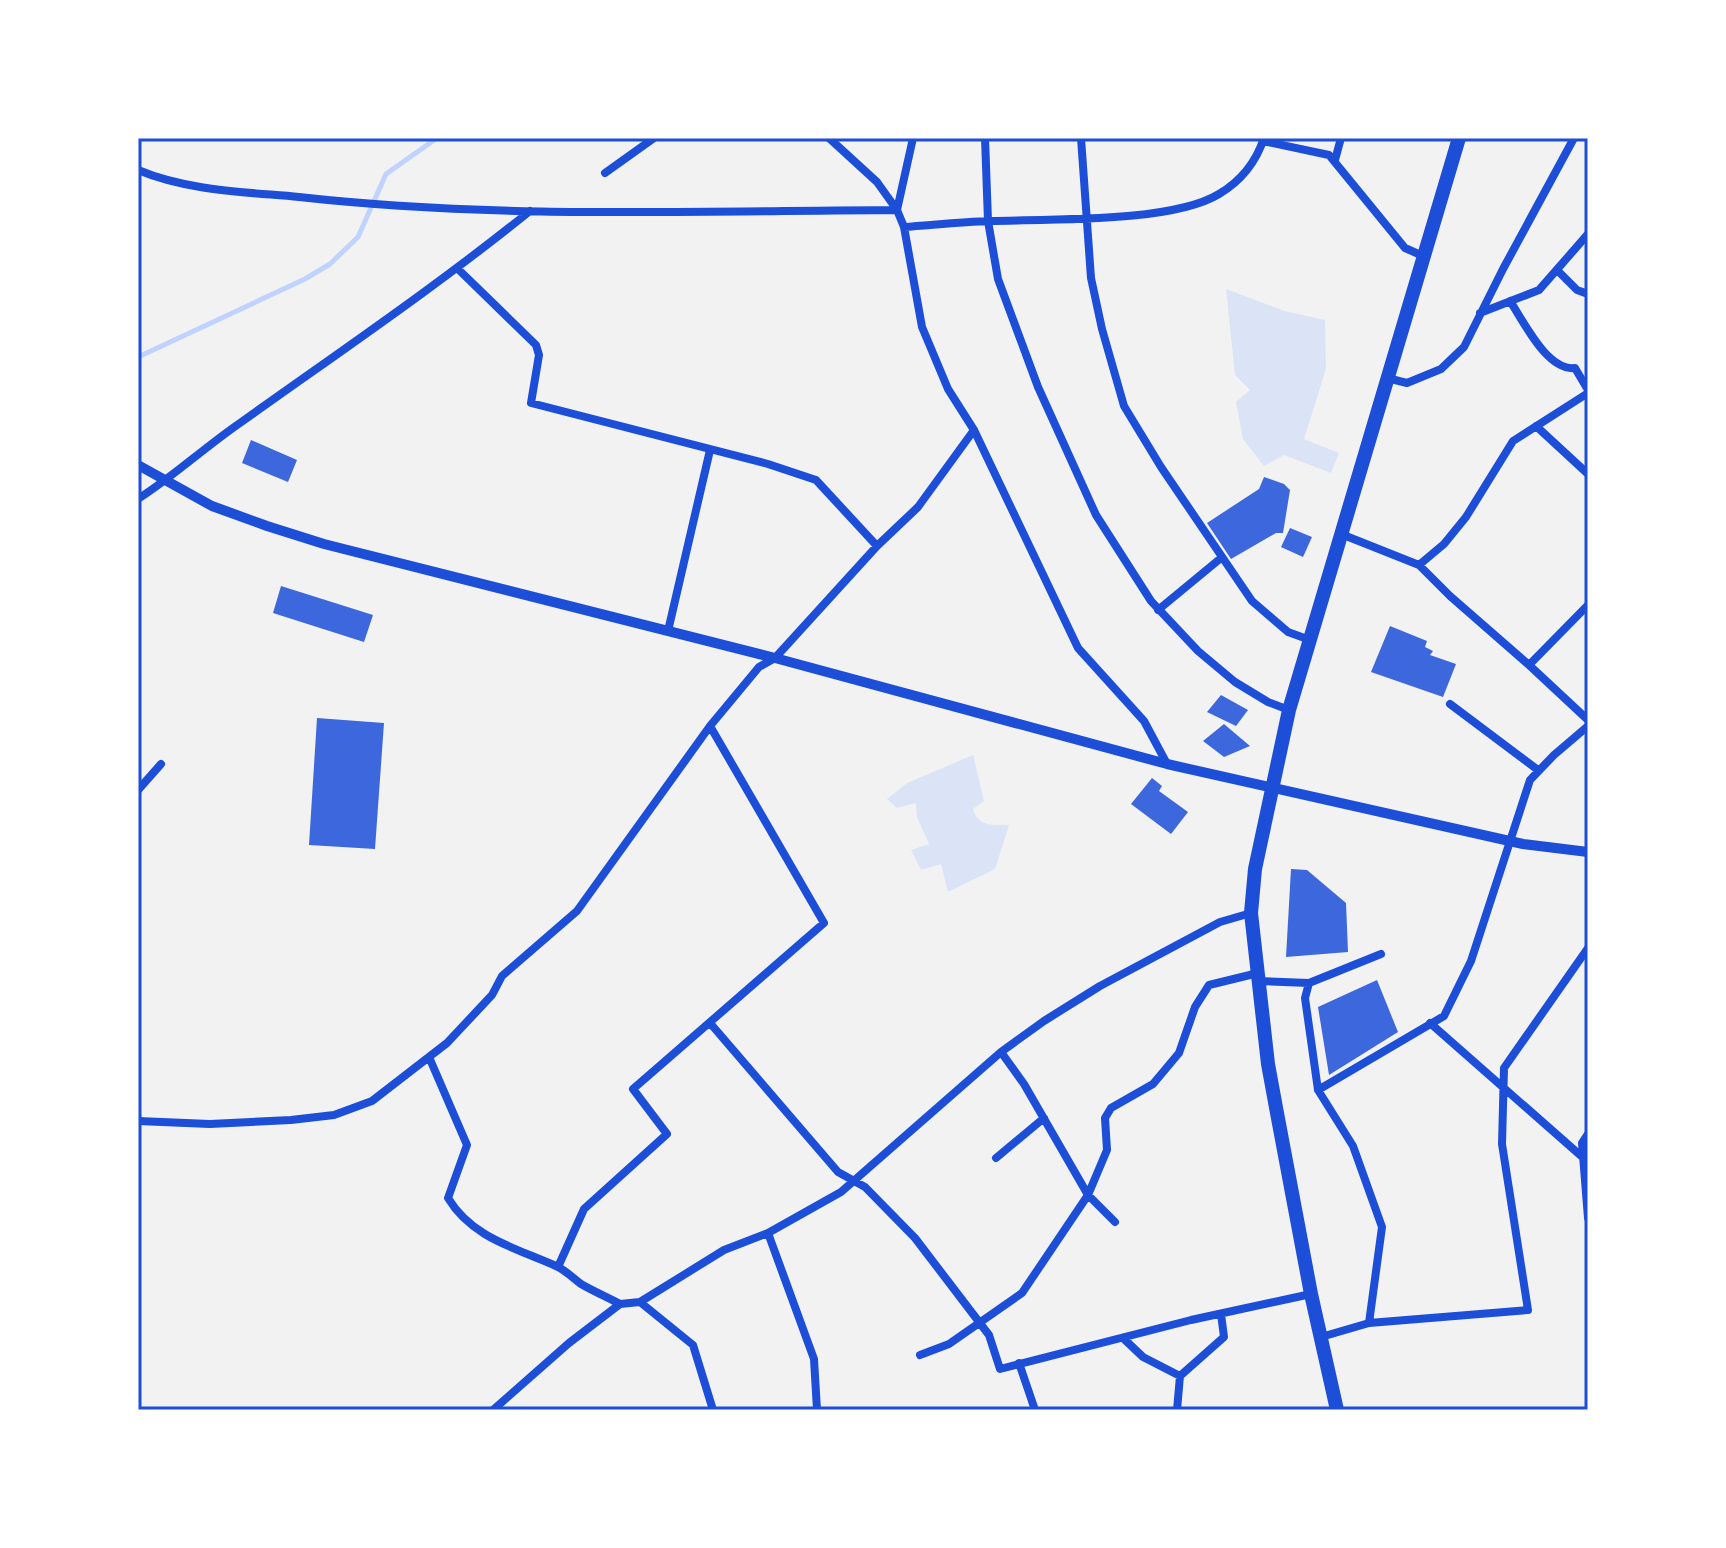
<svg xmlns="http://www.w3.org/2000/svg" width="1726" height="1548" font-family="Bitter,serif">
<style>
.green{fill:#dbe4f7}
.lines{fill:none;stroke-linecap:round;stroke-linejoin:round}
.stream{stroke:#bfd3fe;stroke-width:5}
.building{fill:#3d67dc}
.minor{stroke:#1d4ed8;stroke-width:8}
.tertiary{stroke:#1d4ed8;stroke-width:10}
.trunk{stroke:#1d4ed8;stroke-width:14}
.neatline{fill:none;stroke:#1d4ed8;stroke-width:3}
</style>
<rect width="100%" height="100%" fill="#f2f2f2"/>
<path class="green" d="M1226,289L1285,311L1325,320L1326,369L1304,439L1339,453L1331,473L1284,455L1264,466L1243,439L1236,402L1250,390L1235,375Z
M973,755L984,801L973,809C978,827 993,825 1009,825L995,869L948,892L941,864L921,870L911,850L929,844L917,817L916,803L897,808L887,799L907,783Z"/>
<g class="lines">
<path class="stream" d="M138,357L305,279L330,264L358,237L386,174L437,138"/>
</g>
<path class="building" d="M251,440L297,460L288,482L242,463Z
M1264,477L1284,484L1290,490L1283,533H1276L1231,559L1207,523L1259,489Z
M1290,528L1312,537L1303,557L1281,547Z
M281,586L373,615L364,642L273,613Z
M1390,626L1427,641L1425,647L1433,651L1430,655L1456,664L1443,697L1371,672Z
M1221,695L1248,710L1236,726L1207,712Z
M317,718L384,723L375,849L309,845Z
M1224,724L1250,746L1224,757L1203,741Z
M1152,778L1162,786L1159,791L1188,812L1171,834L1131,804Z
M1291,869L1307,870L1346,903L1348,952L1286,957Z
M1377,980L1398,1032L1329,1075L1318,1007Z"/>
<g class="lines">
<path class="minor" d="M829,138L877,182L897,210L904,227L922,327L948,389L974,430L1078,648L1144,721L1167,764
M985,138L988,221L998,279L1038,387L1096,515L1151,601L1198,651L1235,682L1268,702L1289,710
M1081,138L1091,278L1102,329L1124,406L1161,467L1252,601L1288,632L1310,640
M1263,141L1329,155L1405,248L1423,256
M1335,160L1341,138
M138,170C188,191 246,192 299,197C497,219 698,211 897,210
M605,173L654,138
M897,210L913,138
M904,227C933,225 961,222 990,221C1047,219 1172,223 1219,194C1241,181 1256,162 1264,138
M458,269L536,345L539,355L531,403L768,464L816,480L877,546
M1558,271L1577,290L1588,294
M1510,301C1524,322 1547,371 1575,368L1588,390
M1480,313L1539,290L1588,234
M1387,378L1407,383L1441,369L1464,347L1503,269L1574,138
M1536,426L1588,474
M138,499C174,476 205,447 240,423C338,353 437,286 530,211
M1341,534L1419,565L1450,596L1529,665
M1419,565L1444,544L1466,517L1513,441L1588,393
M1588,605L1529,665L1588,720
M1158,610L1221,558
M668,631L710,450
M1450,704L1538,770
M138,790L161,764
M1259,981L1309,983L1381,954
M1309,983L1305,998L1318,1090L1444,1016L1471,961L1530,780L1554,755L1588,726
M710,1023L838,1172L865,1187L915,1238L989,1335L1000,1369L1191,1320L1311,1294
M1430,1023L1588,1162
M1001,1052L1024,1084L1088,1195L1115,1222
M429,1057L467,1145L448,1198C472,1238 516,1248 556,1266C565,1270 573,1278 581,1284C593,1291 607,1297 620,1304
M1318,1090L1353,1146L1382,1227L1369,1323
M138,1121L210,1124L291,1120L334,1115L372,1101L447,1043L492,995L502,976L577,911L710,726L759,667L775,658L877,546L918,507L974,430
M1588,1134L1582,1143L1588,1218
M996,1158L1044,1118
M768,1233L814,1359L817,1410
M558,1267L584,1209L667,1134L633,1089L824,923L710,726
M640,1302L693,1345L713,1410
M1321,1337L1369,1323L1528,1310L1502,1144L1504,1068L1588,948
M1123,1338L1143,1357L1180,1376L1224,1337L1221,1314
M920,1355L949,1344L1022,1293L1088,1195L1107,1150L1105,1118L1111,1108L1153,1084L1179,1053L1195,1007L1209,985L1258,973
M1019,1363L1035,1410
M493,1410L569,1343L620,1304L640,1302L724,1250L768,1233L841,1192L1001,1052L1044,1021L1100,986L1220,922L1251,913
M1177,1410L1180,1376"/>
<path class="tertiary" d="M138,465L212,506L267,526L324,544L775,658L1167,764L1523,844L1588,852"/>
<path class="trunk" d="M1337,1410L1311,1294L1277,1113L1268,1064L1251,913L1255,869L1289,710L1459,138"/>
</g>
<rect width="1726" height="1548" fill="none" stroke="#ffffff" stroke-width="280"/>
<rect x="140" y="140" width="1446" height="1268" class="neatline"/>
</svg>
